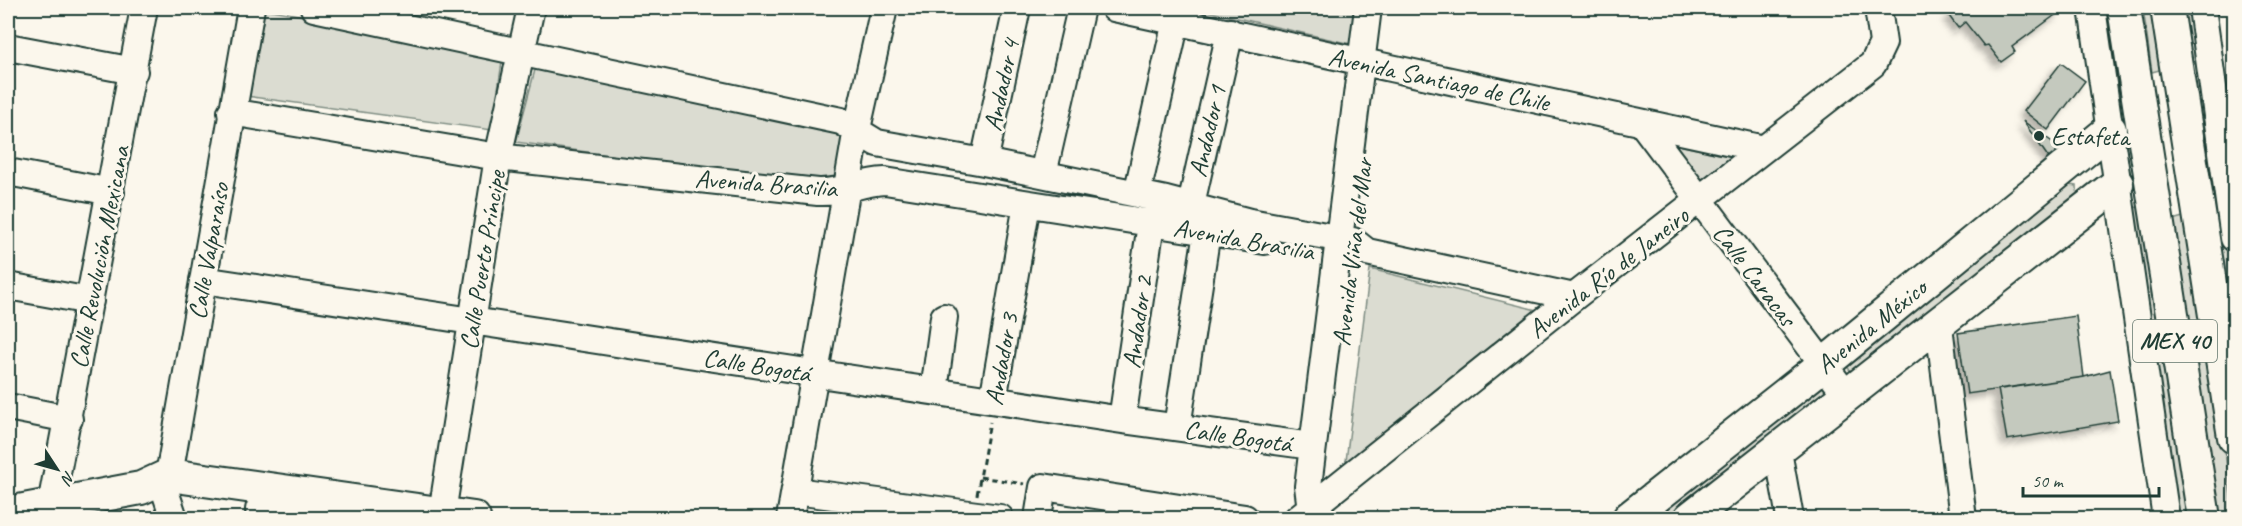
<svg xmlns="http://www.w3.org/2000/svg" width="2242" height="526" font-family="Caveat,sans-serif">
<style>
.green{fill:#dbdcd1;stroke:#7d8c82;stroke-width:1.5}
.building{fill:#c4c9be;stroke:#1f3d34;stroke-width:1.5;filter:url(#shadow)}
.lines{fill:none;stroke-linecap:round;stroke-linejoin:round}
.minor-casing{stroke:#1f3d34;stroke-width:30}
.major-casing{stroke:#1f3d34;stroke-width:36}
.path{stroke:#1f3d34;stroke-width:3;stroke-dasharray:6 4.5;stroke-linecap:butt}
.minor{stroke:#fbf7ec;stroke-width:26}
.major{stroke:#fbf7ec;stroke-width:32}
.poi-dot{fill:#1f3d34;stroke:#fbf7ec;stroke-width:2}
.labels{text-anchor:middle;stroke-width:6;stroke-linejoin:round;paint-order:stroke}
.shield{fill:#fbf7ec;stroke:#61756b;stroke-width:1.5}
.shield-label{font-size:24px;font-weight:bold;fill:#1f3d34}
.street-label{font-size:26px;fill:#1f3d34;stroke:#fbf7ec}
.poi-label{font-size:26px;fill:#1f3d34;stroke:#fbf7ec;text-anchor:start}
</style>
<defs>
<filter id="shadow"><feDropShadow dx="-5.5" dy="5.5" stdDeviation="3" flood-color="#0004"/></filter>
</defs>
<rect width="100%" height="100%" fill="#fbf7ec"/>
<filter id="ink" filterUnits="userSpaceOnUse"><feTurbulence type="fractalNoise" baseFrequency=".0167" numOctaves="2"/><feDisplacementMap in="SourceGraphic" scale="12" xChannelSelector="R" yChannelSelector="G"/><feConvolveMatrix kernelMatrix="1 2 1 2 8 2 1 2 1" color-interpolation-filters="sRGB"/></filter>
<g filter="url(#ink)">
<path class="green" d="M262,8L503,55L492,130L246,96Z
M1193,8H1356L1351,44Z
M2103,8H2116L2125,76L2112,77Z
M2143,8H2161L2170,67L2152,72Z
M2183,8H2198L2207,57L2192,64Z
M536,66L848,131L835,187L516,142Z
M1674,144L1746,160L1703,194Z
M2059,184L2077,186L2078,204L1855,375L1848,368L1846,361Z
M2221,190L2234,278V353L2213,194Z
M2145,204L2192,518H2178L2132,209Z
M2183,217L2213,364L2234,518H2210L2165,222Z
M1370,269L1549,313L1345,469Z
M1818,384L1825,387V402L1674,518H1639Z"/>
<path class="building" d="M1957,8H2060L2062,10L2012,47L2015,52L2001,62L1988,45L1984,46L1965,22L1958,28L1949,16Z
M2061,63L2085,81L2048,130L2024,111Z
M2023,121L2065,151L2053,164Z
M2076,316L2084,377L1967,394L1958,333Z
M2110,370L2118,421L2007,440L1998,389L2084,377Z"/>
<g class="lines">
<defs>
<path id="minor" d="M314,8L841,121L877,143L984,162L1166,200L1250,222L1353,241L1367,252L1574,297
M1114,8L1764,149
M2092,8L2166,518
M2202,8L2234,238
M8,47L134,71
M231,112L498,157L818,192C843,193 860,182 885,181L1265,241
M1642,123L1848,397
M984,162L1017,8
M8,172L111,192
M1043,174L1081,8
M1137,194L1176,21
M1187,222L1230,32
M203,280L1122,420L1312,446
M8,286L90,301
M1939,326L1963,518
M934,391L944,317
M993,400L1027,204
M8,407L69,419
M1122,420L1151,224
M1177,427L1207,232
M1778,451L1790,518
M795,491L1000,518
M51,505L144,8
M442,513L498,157L531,8
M1322,516L1310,502L1308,486L1368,8
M174,518L166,494L169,475L251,8
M790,518L857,129L884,8
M1038,518L1043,487L1245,518
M1298,518L1574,297L1873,64L1883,43L1878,8"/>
<path id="major" d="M2124,8L2204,518
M2167,8L2234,437
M262,510L317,518
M8,513L141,488L169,475L474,518
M1629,518L1823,365L2110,130
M1690,518L2117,184"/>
</defs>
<use href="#minor" class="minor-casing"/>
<use href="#major" class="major-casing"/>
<path class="path" d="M980,477L1024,484
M977,495L990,422"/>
<use href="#minor" class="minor"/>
<use href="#major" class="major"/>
</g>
</g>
<circle class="poi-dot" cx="2039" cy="136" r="6"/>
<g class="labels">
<rect class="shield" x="2133" y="320" width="84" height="42" rx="4.5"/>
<g class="shield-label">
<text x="2175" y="349">MEX 40</text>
</g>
<g class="street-label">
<text transform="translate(1439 79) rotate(12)" y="9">Avenida Santiago de Chile</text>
<text transform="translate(1001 85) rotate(-78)" y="9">Andador 4</text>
<text transform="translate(1207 131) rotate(-77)" y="9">Andador 1</text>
<text transform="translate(766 183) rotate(4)" y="9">Avenida Brasilia</text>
<text transform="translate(1244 239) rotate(10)" y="9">Avenida Brasilia</text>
<text transform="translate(208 251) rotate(-80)" y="9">Calle Valparaíso</text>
<text transform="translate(1352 252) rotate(-83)" y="9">Avenida Viña del Mar</text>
<text transform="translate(99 257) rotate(-79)" y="9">Calle Revolución Mexicana</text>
<text transform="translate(482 260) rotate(-81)" y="9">Calle Puerto Príncipe</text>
<text transform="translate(1608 272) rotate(-38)" y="9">Avenida Río de Janeiro</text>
<text transform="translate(1755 275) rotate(53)" y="9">Calle Caracas</text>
<text transform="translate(1137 322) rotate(-82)" y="9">Andador 2</text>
<text transform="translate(1871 326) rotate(-39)" y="9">Avenida México</text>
<text transform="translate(1001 359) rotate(-80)" y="9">Andador 3</text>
<text transform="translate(757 365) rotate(9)" y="9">Calle Bogotá</text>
<text transform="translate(1238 436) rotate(8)" y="9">Calle Bogotá</text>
</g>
<g class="poi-label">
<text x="2051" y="145">Estafeta</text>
</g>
</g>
<rect width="2242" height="526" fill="none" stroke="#fbf7ec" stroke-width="30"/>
<rect x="15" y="15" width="2212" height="496" fill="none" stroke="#1f3d34" stroke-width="2" filter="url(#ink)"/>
<g transform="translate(57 469) rotate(126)" stroke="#fbf7ec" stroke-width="4.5" paint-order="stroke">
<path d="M0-4.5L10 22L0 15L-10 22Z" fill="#1f3d34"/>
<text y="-9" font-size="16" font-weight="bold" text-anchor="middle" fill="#1f3d34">N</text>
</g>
<path d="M2023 487v9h136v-9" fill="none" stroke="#1f3d34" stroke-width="3"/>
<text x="2032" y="487" font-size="18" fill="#1f3d34" stroke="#fbf7ec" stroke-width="4.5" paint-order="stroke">50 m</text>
</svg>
